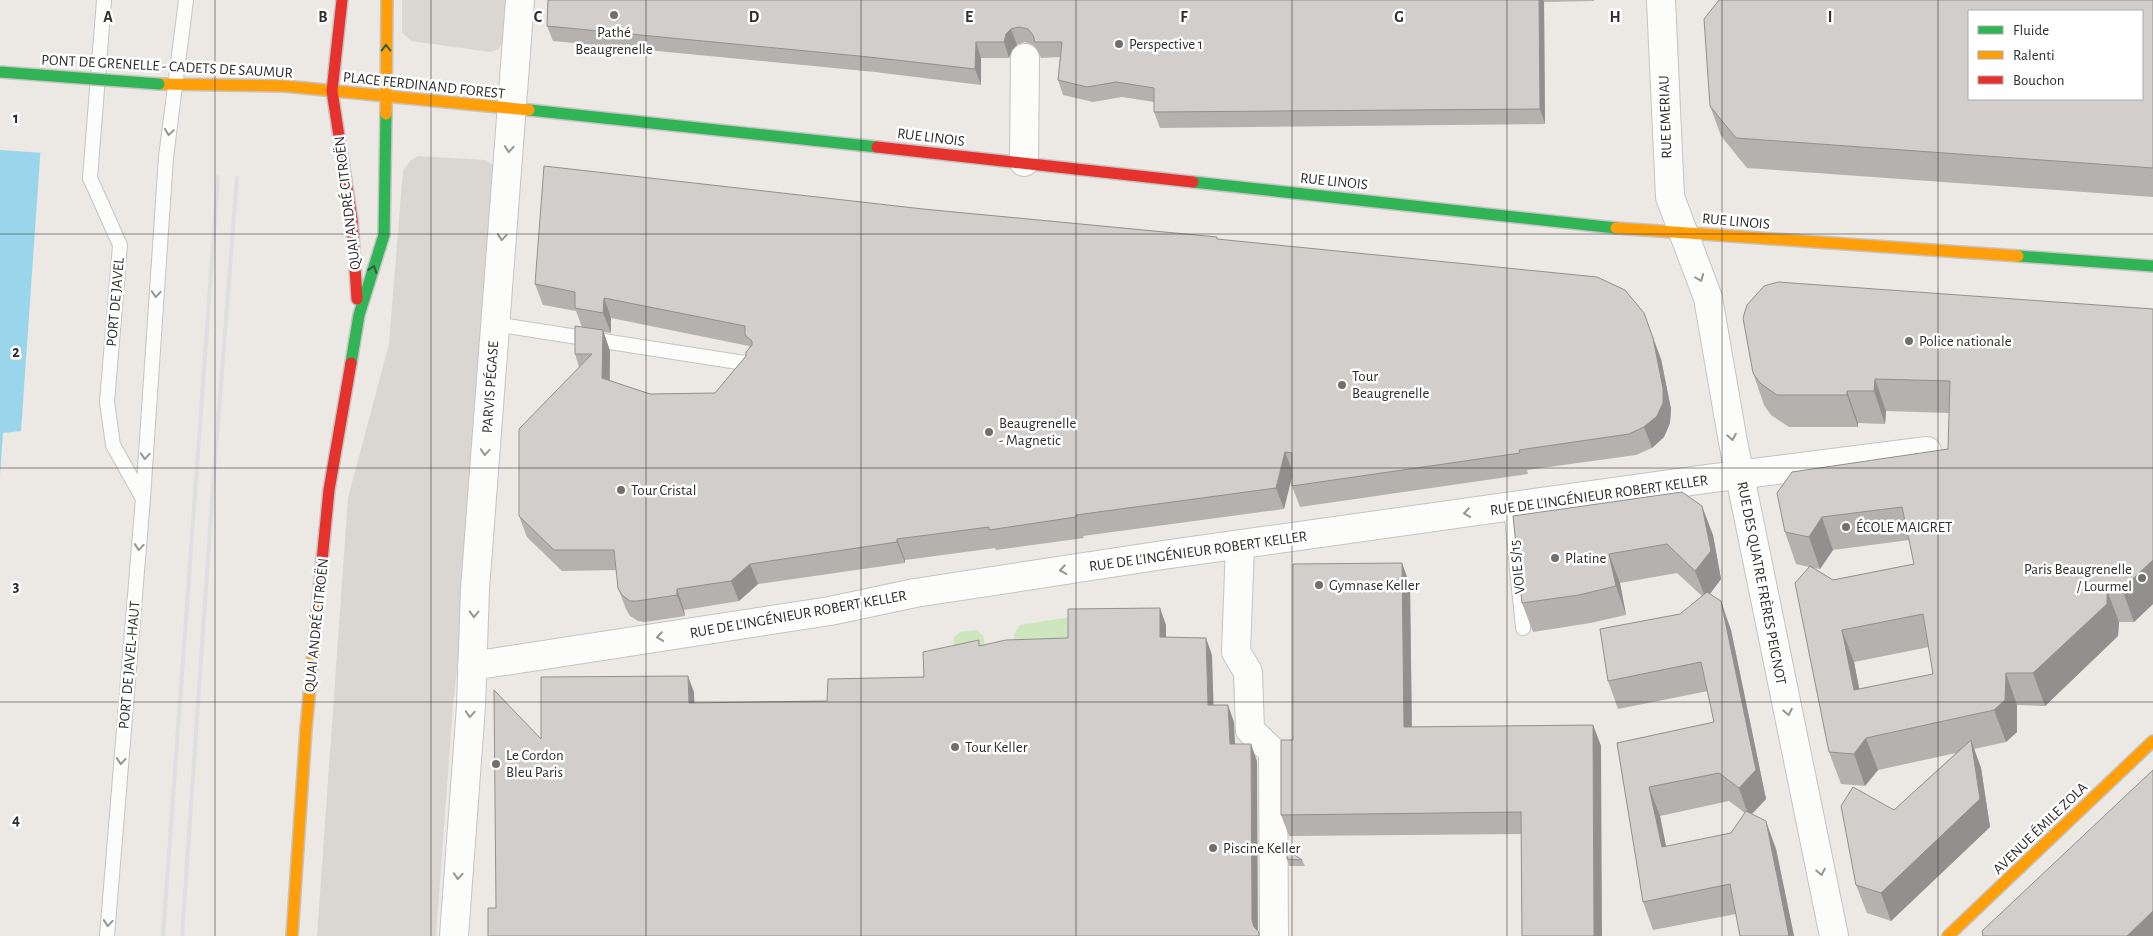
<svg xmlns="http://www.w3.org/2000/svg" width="2153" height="936" font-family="'Alegreya Sans',sans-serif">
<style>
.green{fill:#cee6be}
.plaza{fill:#dad6d2}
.water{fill:#99d6ec}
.pier{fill:#ece8e4}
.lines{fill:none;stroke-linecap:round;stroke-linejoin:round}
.lane-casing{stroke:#c5c4c5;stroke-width:16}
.street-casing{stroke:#c5c4c5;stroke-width:30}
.fast-casing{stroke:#c5c4c5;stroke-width:14}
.slow-casing{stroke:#c5c4c5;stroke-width:14}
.jam-casing{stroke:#c5c4c5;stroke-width:14}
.lane{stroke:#fcfcfb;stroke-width:14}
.street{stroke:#fcfcfb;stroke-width:28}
.fast{stroke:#30b455;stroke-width:11}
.slow{stroke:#ff9f0a;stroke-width:11}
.jam{stroke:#e5322d;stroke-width:11}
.rail{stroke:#dfdfe1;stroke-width:4}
.fast-bridge-casing{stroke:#c5c4c5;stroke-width:14;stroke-linecap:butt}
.fast-bridge{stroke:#30b455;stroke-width:11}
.wall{fill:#b4b1af;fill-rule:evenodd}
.shaded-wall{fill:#92908e}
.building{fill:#d1cecb;stroke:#92908e;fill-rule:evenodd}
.oneway{stroke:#2f5d3c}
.oneway2{stroke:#959594}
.grid{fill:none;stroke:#2e2e2e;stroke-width:1;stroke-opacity:0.55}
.poi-dot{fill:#706f6e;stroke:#fff;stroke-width:2}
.labels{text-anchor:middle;stroke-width:5;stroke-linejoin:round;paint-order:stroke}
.poi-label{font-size:15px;fill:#2e2e2e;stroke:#fff;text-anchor:start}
.street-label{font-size:15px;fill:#2e2e2e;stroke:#fff}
.grid-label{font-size:16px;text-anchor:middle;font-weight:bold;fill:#2e2e2e;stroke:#fff;stroke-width:5;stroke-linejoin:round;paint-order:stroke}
</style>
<rect width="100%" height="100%" fill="#ece8e4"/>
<path class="green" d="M1070,617L1074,655L1014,657V634L1020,625Z
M975,630L979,632L984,637L985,657H953L954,637L960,632Z"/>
<path class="plaza" d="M402,0H507L504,41L499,49L491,52L411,41L402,32Z
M418,156L485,160L493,165L496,172L466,588L453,705L436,936H317L348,498L389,344L403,170L411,160Z"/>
<path class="water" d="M0,0H51L21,431L3,433L0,476Z"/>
<path class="pier" d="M0,0H54L43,153L0,150Z"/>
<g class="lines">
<defs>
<path id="lane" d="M104,0L90,178L120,245L107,402L113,445L142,497
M494,324L751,364
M1511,507L1523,628
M107,936L143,498L166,157L186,0"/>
<path id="street" d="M1661,0L1670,197L1708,298L1733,442L1834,936
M1024,162L1025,58
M1240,545L1236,652L1248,672L1250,730L1273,752L1274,936
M472,666L830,611L915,593L1163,555L1706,479L1927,451
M454,936L471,706L475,589L520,0"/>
<path id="fast" d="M529,110L877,147
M1193,182L1616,228
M2018,256L2153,266
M351,363L359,315L384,235L386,114"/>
<path id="slow" d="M159,84L284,86L529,110
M386,114L387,0
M1616,228L2018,256
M292,936L306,729L318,601
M1948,936L2153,741"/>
<path id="jam" d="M342,0L332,91L352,220L357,299
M877,147L1193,182
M318,601L329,490L351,363"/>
</defs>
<use href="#lane" class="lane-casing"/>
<use href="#street" class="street-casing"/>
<use href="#fast" class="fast-casing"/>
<use href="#slow" class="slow-casing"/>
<use href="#jam" class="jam-casing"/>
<use href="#lane" class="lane"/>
<use href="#street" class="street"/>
<use href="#fast" class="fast"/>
<use href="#slow" class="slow"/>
<use href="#jam" class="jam"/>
<path class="rail" d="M163,936L218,177
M182,936L213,486L237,178"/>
<defs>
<path id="fast-bridge" d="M0,72L159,84"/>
</defs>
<use href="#fast-bridge" class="fast-bridge-casing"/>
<use href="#fast-bridge" class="fast-bridge"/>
</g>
<path class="wall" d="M548,0H1594V1L1544,2L1545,124L1160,128L1154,112V102L1122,97L1093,102L1063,95L1058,80L1060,57L1041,58L1037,49L1033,45L1025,42L1017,45L1012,50L1009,58H981V85L875,72L553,41L547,26Z
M2153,0V197L1747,168L1721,136L1710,106Z
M923,209L1218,240L1661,359L1671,409L1670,423L1664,437L1652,448L1636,455L1527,470L1528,474L1300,507L1292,486V475L1284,509L1083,536L1084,538L996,550L995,548L905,560V563L758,584L739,601L684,610L685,616L645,622L638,621L630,616L626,609L618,588L617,570L562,571L527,537L519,516L579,367L575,354L582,327L576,311L543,305L535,284ZM611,318L749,346L750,347L746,356L715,393L650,394L610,381V351L603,332L611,333Z
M2153,309V604L2134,622H2119L2118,636L2045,706L2017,705V732L2006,742L1974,749L1981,768L1990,827L1891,921L1867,913L1856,885L1894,810L1956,753L1878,770L1865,786L1841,784L1829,752L1809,567L1796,564L1785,532L1948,449L1949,413L1886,411L1885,424L1858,423V427H1789L1771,415L1764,405L1753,373ZM1909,540L1914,564L1833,580L1814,568L1820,569L1833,550ZM1929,647L1933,674L1859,689L1854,662Z
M1513,516L1713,535L1721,579L1710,594L1731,630L1766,799L1752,814L1776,849L1794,936H1740L1736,914L1653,930L1643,902L1617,743L1714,722L1708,691L1618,709L1608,681L1702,596L1677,573L1620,583L1626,615L1590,623L1533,632L1522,603ZM1729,801L1745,813L1731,833L1666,847L1660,816Z
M1410,585L1412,727L1593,725L1601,746L1522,834L1289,836L1281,815L1293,740Z
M1287,859L1302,860L1305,866H1289Z"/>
<path class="shaded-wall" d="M1539,0H1543L1544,2L1545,124L1540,109Z
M1011,29L1017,45L1012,50L1009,58L1004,42L1006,34Z
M976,42L981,58V85L975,69Z
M604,298L611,318V333L603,313Z
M1644,313L1661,359L1671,409L1670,423L1664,437L1652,448L1644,427Z
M603,330L610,351L609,399L602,378Z
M1875,379L1886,411L1885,424L1874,391Z
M1847,391L1858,423V427L1847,395Z
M1285,452L1293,473L1284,509L1276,488Z
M1702,506L1713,535L1721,579L1706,599L1695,571Z
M1822,517L1833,550L1820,569L1809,537Z
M897,539L905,560V563L897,542Z
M1609,554L1620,583L1626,615L1616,586Z
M2153,560V604L2134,622L2122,589Z
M1402,563L1410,585L1412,748L1404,727Z
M750,564L758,584L739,601L731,581Z
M677,589L684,610L685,616L677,595Z
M2107,590L2119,622L2118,636L2045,706L2033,673Z
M1721,601L1731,630L1766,799L1749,817L1739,788Z
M1160,608L1166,625V653L1160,637Z
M1842,630L1854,662L1866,722L1854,690Z
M1206,638L1212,655L1214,721L1208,705Z
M2006,673L2017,705V732L2006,742L1994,710Z
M688,676L694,692L695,719L689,703Z
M1228,705L1234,722L1236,761L1230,744Z
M1593,725L1601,746L1602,936H1594Z
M1866,738L1878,770L1865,786L1854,754Z
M1971,740L1981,768L1990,827L1891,921L1881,893Z
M1251,744L1257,761L1258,936L1254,927L1252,920Z
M1649,787L1660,816L1672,876L1662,847Z
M1766,821L1776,849L1794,936H1789Z
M2153,911V936H2127Z"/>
<path class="building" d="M548,0H1539L1540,109L1154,112V88L1116,82L1087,87L1058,80L1062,42H1035L1033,35L1028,29L1019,27L1011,29L1006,34L1004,42H976L975,69L869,57L547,26Z
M1719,0H2153V168L1736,138L1710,106L1704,19ZM1969,11H2142V99H1969Z
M544,166L923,209L1217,237V239L1597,277L1625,290L1644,313L1653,338L1663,388V403L1657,416L1644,427L1629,434L1519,450L1520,453L1292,486V453L1285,452L1276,488L1076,515V517L989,530V527L897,539V542L750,564L731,581L677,589V595L637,601H630L622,595L618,588L614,550H554L519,516V429L592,354H575V326L603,330L602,378L650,394L715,393L746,356V352L752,345V341L745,335V326L604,298L603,313L575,308V292L535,284Z
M1778,282L2153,309V560L2122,589L2107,590V604L2033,673H2006L2005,700L1994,710L1866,738L1854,754L1829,752L1795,583L1810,566L1833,580L1914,564L1902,507L1822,517L1809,537L1785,532L1777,493L1792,472L1948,449L1950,381L1875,379L1874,391H1847V395H1777L1760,383L1753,373L1743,318L1747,305L1764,286ZM1923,614L1933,674L1854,690L1842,630Z
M1682,492L1702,506L1711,551L1695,571L1667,544L1609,554L1616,586L1579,595L1522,603L1513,516Z
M1402,563L1404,727L1593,725L1594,936H1522L1521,812L1281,815V740H1293V564Z
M1707,592L1721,601L1756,770L1739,788L1719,773L1649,787L1662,847L1731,833L1746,811L1766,821L1789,936H1740L1730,884L1643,902L1617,743L1714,722L1701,662L1608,681L1600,629L1680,614Z
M1160,608V637L1206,638L1208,705H1228L1230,744H1251L1252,920L1254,927L1259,932V936H488V908H496L494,690L541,739V677L688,676L689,703L827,701L828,679L924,677L923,652L979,640V646L1006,640L1068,638V609Z
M1971,740L1980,799L1881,893L1856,885L1841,806L1853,787L1894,810Z
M2153,770V911L2127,936H1983L1982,931Z
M1287,850L1302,860L1287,859Z"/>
<defs><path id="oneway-chevron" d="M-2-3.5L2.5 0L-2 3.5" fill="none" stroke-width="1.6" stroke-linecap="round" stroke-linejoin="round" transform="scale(1.25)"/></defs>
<g class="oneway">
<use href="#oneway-chevron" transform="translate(386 48) rotate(-90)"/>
<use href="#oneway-chevron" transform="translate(373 269) rotate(-72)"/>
</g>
<g class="oneway2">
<use href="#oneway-chevron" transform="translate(169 132) rotate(98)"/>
<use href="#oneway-chevron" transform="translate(509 149) rotate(95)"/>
<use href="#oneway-chevron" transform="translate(502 237) rotate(95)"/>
<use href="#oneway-chevron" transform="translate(1700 278) rotate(69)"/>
<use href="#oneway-chevron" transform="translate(156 294) rotate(94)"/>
<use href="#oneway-chevron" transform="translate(1732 437) rotate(80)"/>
<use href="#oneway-chevron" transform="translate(485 452) rotate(94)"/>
<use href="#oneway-chevron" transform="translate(145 456) rotate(94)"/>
<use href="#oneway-chevron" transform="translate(1467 513) rotate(172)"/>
<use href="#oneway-chevron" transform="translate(139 547) rotate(95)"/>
<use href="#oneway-chevron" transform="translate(1063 570) rotate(171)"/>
<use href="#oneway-chevron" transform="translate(474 614) rotate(92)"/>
<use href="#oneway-chevron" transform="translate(660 637) rotate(171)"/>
<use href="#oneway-chevron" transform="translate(1788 712) rotate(79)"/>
<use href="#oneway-chevron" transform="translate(470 714) rotate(94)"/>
<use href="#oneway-chevron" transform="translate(121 761) rotate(95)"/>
<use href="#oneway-chevron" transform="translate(1821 872) rotate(79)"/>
<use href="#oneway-chevron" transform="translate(458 876) rotate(94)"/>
<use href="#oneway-chevron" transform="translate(108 923) rotate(95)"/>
</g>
<path class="grid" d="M215,0V936M431,0V936M646,0V936M861,0V936M1076,0V936M1292,0V936M1507,0V936M1722,0V936M1938,0V936M0,234H2153M0,468H2153M0,702H2153"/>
<g class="poi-dot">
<circle cx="614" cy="15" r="5"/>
<circle cx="1119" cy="44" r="5"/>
<circle cx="1909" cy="341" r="5"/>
<circle cx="1342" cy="385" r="5"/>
<circle cx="989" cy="432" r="5"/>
<circle cx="621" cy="490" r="5"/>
<circle cx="1846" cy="527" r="5"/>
<circle cx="1555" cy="558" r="5"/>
<circle cx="2142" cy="578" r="5"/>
<circle cx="1319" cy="585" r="5"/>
<circle cx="955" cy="747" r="5"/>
<circle cx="496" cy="764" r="5"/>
<circle cx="1213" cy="848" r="5"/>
</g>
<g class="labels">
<g class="poi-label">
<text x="614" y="37" text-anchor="middle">Pathé<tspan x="614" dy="17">Beaugrenelle</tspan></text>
<text x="1129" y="49">Perspective 1</text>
<text x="1919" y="346">Police nationale</text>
<text x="1352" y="381">Tour<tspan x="1352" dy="17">Beaugrenelle</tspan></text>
<text x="999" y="428">Beaugrenelle<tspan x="999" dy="17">- Magnetic</tspan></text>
<text x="631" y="495">Tour Cristal</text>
<text x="1856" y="532">ÉCOLE MAIGRET</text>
<text x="1565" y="563">Platine</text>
<text x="2132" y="574" text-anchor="end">Paris Beaugrenelle<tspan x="2132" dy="17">/ Lourmel</tspan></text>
<text x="1329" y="590">Gymnase Keller</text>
<text x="965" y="752">Tour Keller</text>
<text x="506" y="760">Le Cordon<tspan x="506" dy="17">Bleu Paris</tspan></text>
<text x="1223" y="853">Piscine Keller</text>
</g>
<g class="street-label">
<text transform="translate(167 66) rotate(3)" y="5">PONT DE GRENELLE - CADETS DE SAUMUR</text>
<text transform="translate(424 85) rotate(6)" y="5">PLACE FERDINAND FOREST</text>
<text transform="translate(1665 117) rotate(-92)" y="5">RUE EMERIAU</text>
<text transform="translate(931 137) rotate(7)" y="5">RUE LINOIS</text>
<text transform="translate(1334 181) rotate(6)" y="5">RUE LINOIS</text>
<text transform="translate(347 203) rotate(-97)" y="5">QUAI ANDRÉ CITROËN</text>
<text transform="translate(1736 221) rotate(5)" y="5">RUE LINOIS</text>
<text transform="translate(115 302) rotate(-85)" y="5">PORT DE JAVEL</text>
<text transform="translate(490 387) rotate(-86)" y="5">PARVIS PÉGASE</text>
<text transform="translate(1599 495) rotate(-8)" y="5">RUE DE L'INGÉNIEUR ROBERT KELLER</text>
<text transform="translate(1198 551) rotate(-8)" y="5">RUE DE L'INGÉNIEUR ROBERT KELLER</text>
<text transform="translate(1517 567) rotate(-96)" y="5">VOIE S/15</text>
<text transform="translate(1762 583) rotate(79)" y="5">RUE DES QUATRE FRÈRES PEIGNOT</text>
<text transform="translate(798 614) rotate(-10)" y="5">RUE DE L'INGÉNIEUR ROBERT KELLER</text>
<text transform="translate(316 625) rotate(-84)" y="5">QUAI ANDRÉ CITROËN</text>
<text transform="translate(129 665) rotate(-85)" y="5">PORT DE JAVEL-HAUT</text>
<text transform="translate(2040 828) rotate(-44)" y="5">AVENUE ÉMILE ZOLA</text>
</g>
</g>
<g class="grid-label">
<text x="108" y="22">A</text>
<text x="323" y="22">B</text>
<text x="538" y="22">C</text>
<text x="754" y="22">D</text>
<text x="969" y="22">E</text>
<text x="1184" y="22">F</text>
<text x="1399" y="22">G</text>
<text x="1615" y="22">H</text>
<text x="1830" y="22">I</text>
<text x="16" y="123">1</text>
<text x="16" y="357">2</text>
<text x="16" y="591">3</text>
<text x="16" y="825">4</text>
</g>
<rect x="1968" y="10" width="175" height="90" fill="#ffffff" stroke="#ababab"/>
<rect x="1978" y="26" width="25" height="8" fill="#30b455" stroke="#ababab"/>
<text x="2013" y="35" font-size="15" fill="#2e2e2e">Fluide</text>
<rect x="1978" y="51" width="25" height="8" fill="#ff9f0a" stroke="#ababab"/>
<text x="2013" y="60" font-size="15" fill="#2e2e2e">Ralenti</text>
<rect x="1978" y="76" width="25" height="8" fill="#e5322d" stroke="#ababab"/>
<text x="2013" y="85" font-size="15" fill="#2e2e2e">Bouchon</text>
</svg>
